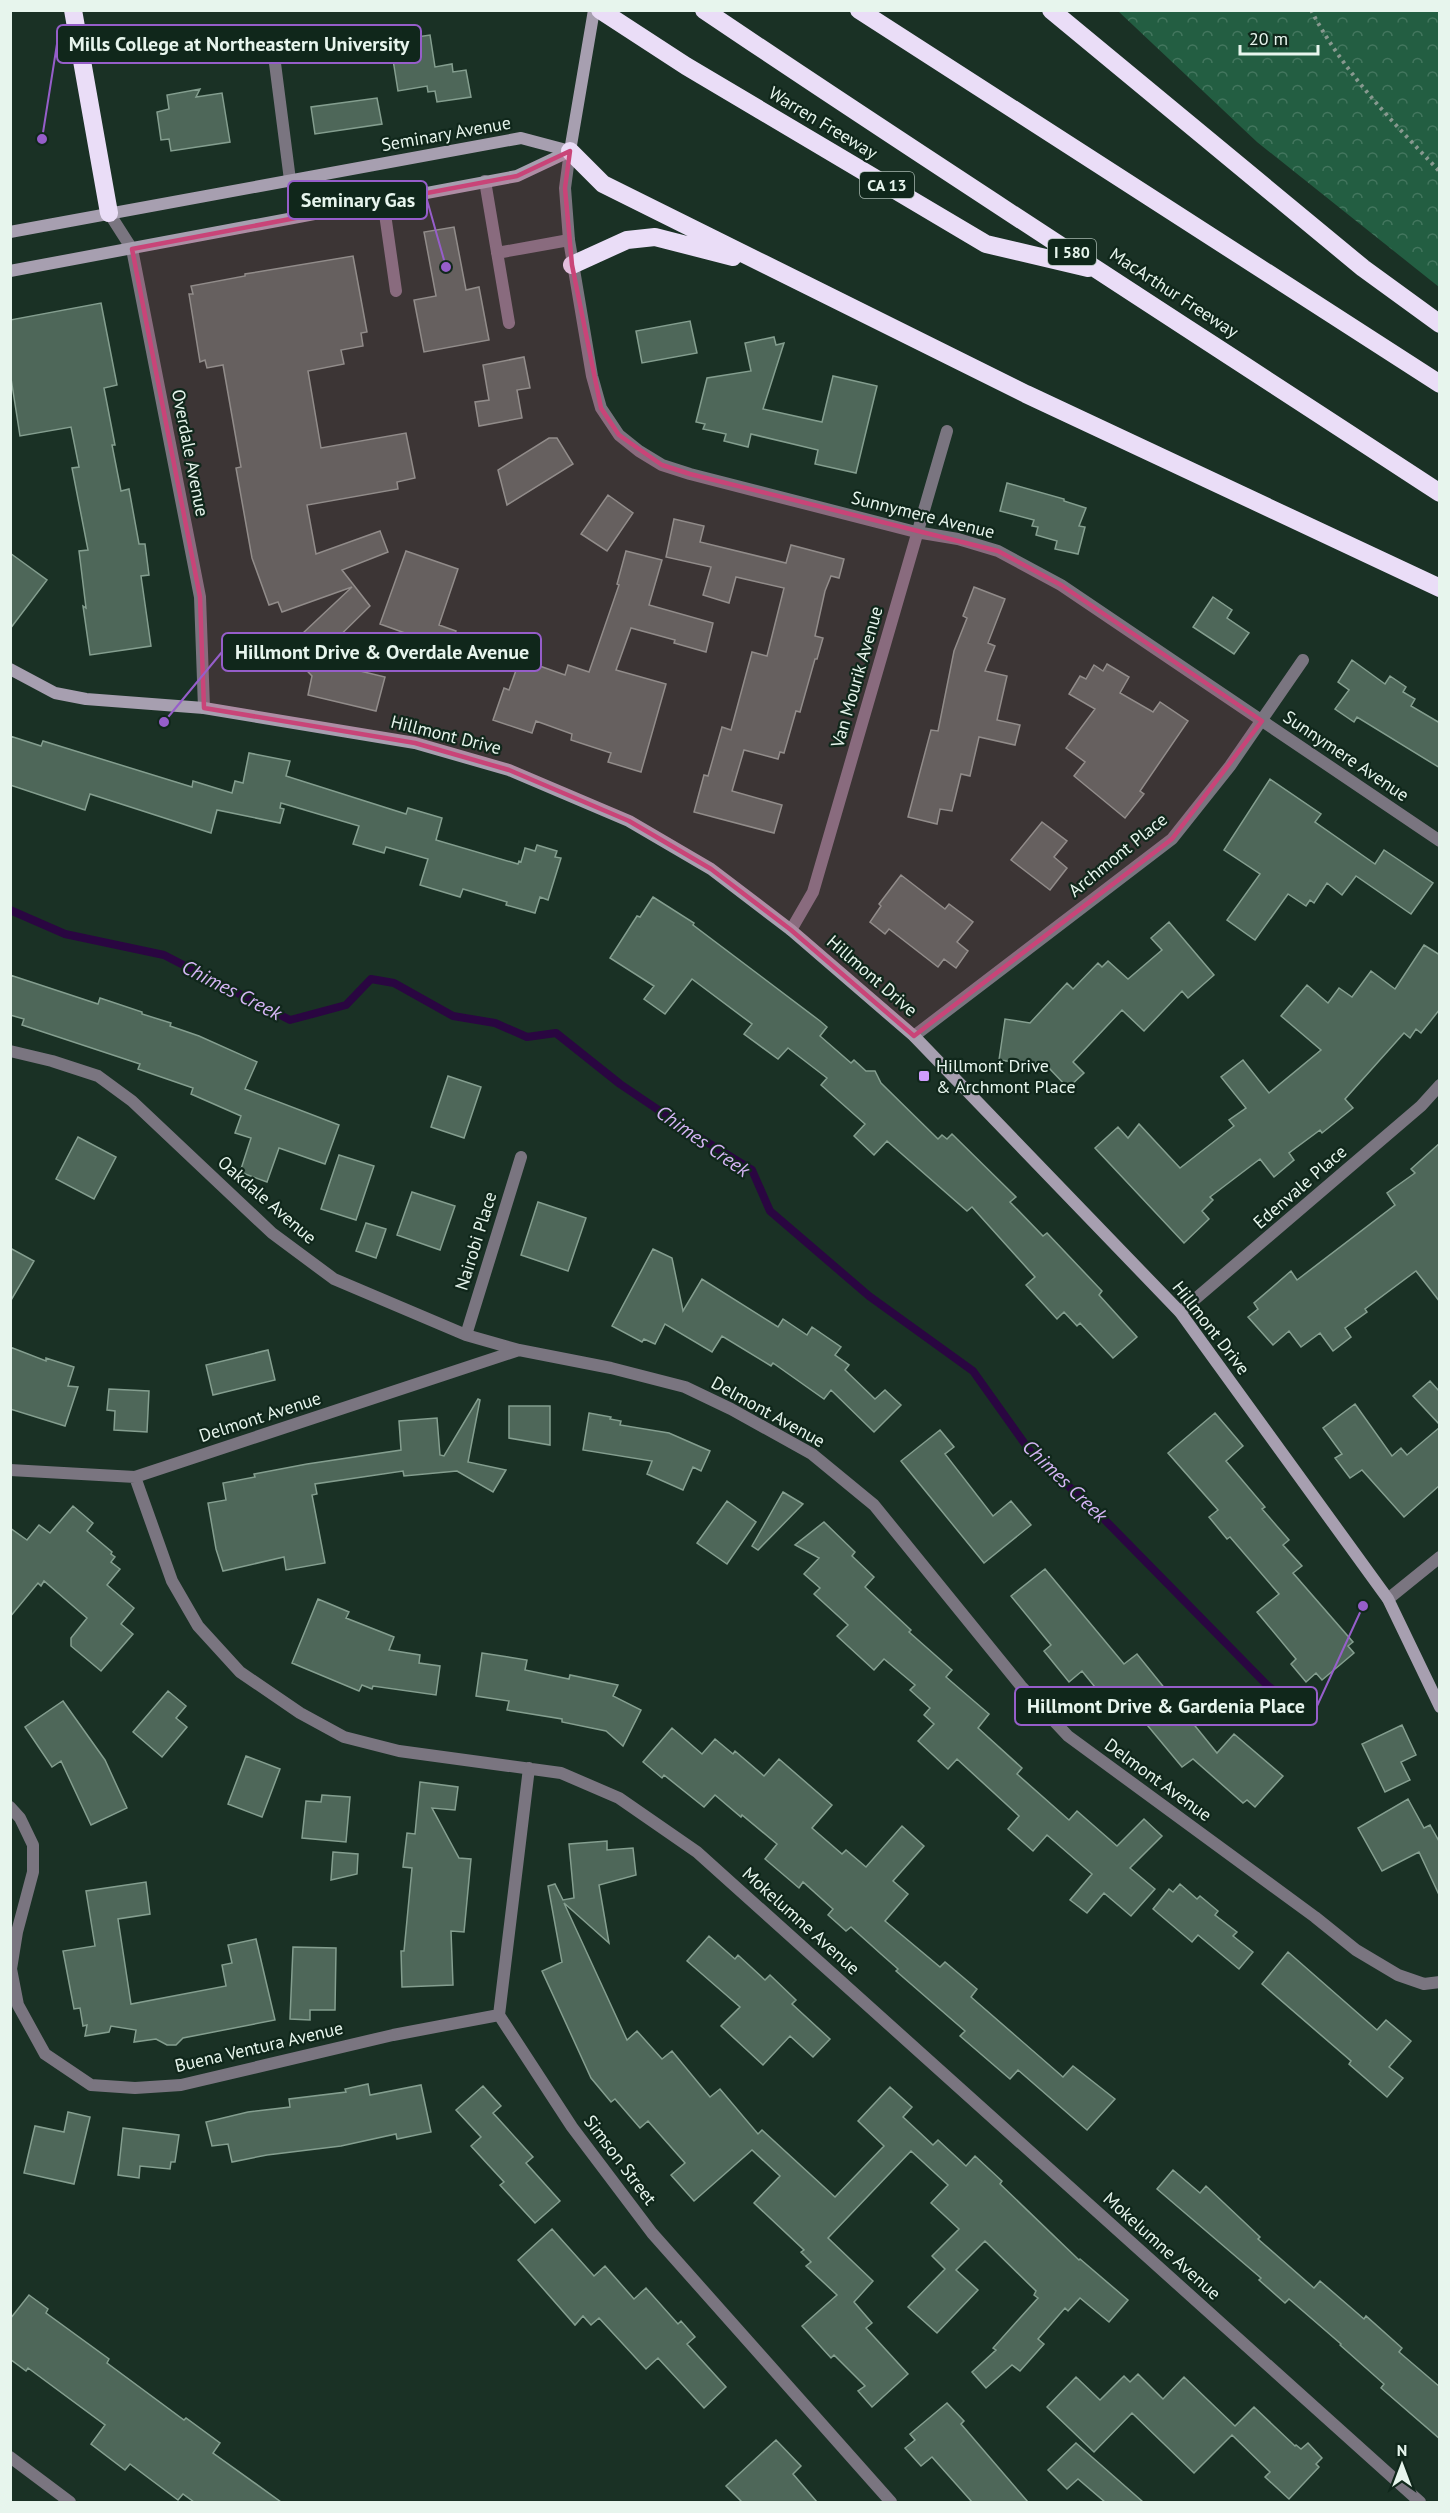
<svg xmlns="http://www.w3.org/2000/svg" width="1450" height="2513" font-family="'PT Sans',sans-serif">
<style>
.forest{fill:url(#forest-crowns)}
.lines{fill:none;stroke-linecap:round;stroke-linejoin:round}
.stream{stroke:#2a0641;stroke-width:8}
.building{fill:#4e6759;stroke:#849e8f;stroke-width:1.5}
.path{stroke:#87998f;stroke-width:4;stroke-dasharray:3 4.5;stroke-linecap:butt}
.lane{stroke:#7a7580;stroke-width:12}
.street{stroke:#7a7580;stroke-width:12}
.secondary{stroke:#a79fb0;stroke-width:12}
.highway{stroke:#eaddf7;stroke-width:18}
.marked{fill:#c94478;fill-opacity:0.2;stroke:#c94478;stroke-width:4.5;stroke-linejoin:round}
.poi-dot{fill:#d09dfe;stroke:#10271b;stroke-width:2}
.labels{text-anchor:middle;stroke-width:4.5;stroke-linejoin:round;paint-order:stroke}
.shield{fill:#10271b;stroke:#a6b7ae;stroke-width:1.5}
.shield-label{font-size:16px;font-weight:bold;fill:#e7f5ed}
.street-label{font-size:18px;fill:#e7f5ed;stroke:#10271b}
.poi-label{font-size:18px;fill:#e7f5ed;stroke:#10271b;text-anchor:start}
.water-label{font-size:20px;font-style:italic;fill:#d5b5f5;stroke:#10271b}
.leader{fill:none;stroke:#965eca;stroke-width:2}
.callout-dot{fill:#965eca;stroke:#10271b;stroke-width:2}
.callout{fill:#10271b;stroke:#965eca;stroke-width:2}
.callout-label{font-size:20px;text-anchor:middle;font-weight:bold;fill:#e7f5ed}
</style>
<defs>
<pattern id="forest-crowns" width="20" height="18" patternUnits="userSpaceOnUse" patternTransform="scale(1.5)"><rect width="20" height="18" fill="#235e42"/><path d="M2 6a3 3 0 1 1 6 0M12 15a3 3 0 1 1 6 0" fill="none" stroke="#43765e"/></pattern>
</defs>
<rect width="100%" height="100%" fill="#1a3125"/>
<path class="forest" d="M1118,11H1439V287L1257,142Z"/>
<g class="lines">
<path class="stream" d="M10,910L65,934L164,955L290,1020L346,1005L371,979L394,983L453,1016L495,1023L527,1037L556,1033L620,1084L697,1136L752,1170L770,1211L869,1296L973,1371L1030,1451L1098,1513L1268,1686L1312,1721"/>
</g>
<path class="building" d="M430,35L435,67L452,64L453,72L466,70L471,97L437,102L435,91L428,92L427,86L398,91L390,41Z
M200,89L196,97L222,93L230,142L171,151L169,139L161,140L157,112L169,109L167,95Z
M377,98L382,124L315,134L311,107Z
M454,227L466,290L479,287L489,340L424,352L414,300L436,296L424,232Z
M353,256L367,332L361,333L363,346L341,350L344,364L308,371L321,448L406,433L415,478L397,482L398,489L307,505L316,554L380,531L388,552L342,570L370,606L315,660L385,677L376,711L308,695L312,676L286,649L352,587L282,612L278,602L269,605L252,558L236,468L241,467L223,365L207,368L205,360L200,362L189,294H193L191,286L245,276V274Z
M101,303L117,385L104,388L115,445H112L121,491L129,489L139,544H145L149,575L141,576L151,646L90,655L83,606L86,608L79,551L88,550L72,468L79,467L71,427L20,436L10,372V320Z
M690,321L697,353L642,363L636,331Z
M774,337L776,345L784,343L763,409L822,422L833,376L877,386L856,473L815,464L818,450L751,434L748,447L724,441L726,434L703,429L705,424L696,422L707,378L751,371L745,343Z
M524,357L530,388L517,390L522,418L479,426L475,402L489,400L483,365Z
M549,438H557L573,464L507,505L498,470Z
M1007,483L1064,499V501L1086,508L1079,526L1085,527L1078,554L1055,549L1057,541L1036,535L1038,527L1032,526L1034,520L1000,511Z
M608,495L633,513L607,551L581,534Z
M674,519L704,526L700,542L786,563L791,545L844,559L839,578L831,576L825,591L815,636L823,638L817,659H815L800,712L796,711L784,753L780,752L778,759L744,750L732,791L782,805L774,833L694,812L704,775L708,776L722,727L731,730L752,652L767,656L784,588L736,577L729,603L703,595L711,567L666,557Z
M406,551L458,569L439,625L456,631L447,662L411,652L416,637L380,624Z
M626,551L662,560L649,605L713,623L706,652L674,643L675,640L631,628L616,670L666,684L641,772L608,762L611,753L571,740L572,734L536,721L532,733L493,720L504,688L509,690L520,659L565,675L568,665L589,672L619,585L617,584Z
M10,553L47,580L10,629Z
M974,587L1005,599L988,643L995,646L985,671L1007,676L997,720L1020,725L1015,745L979,737L970,776L961,774L952,811L940,809L937,824L908,817L931,730L938,731L954,651L967,618L963,616Z
M1213,597L1232,610L1227,618L1249,633L1234,654L1193,627Z
M1352,660L1385,684L1390,676L1406,687L1403,692L1415,699L1411,706L1440,723V768L1357,717L1354,722L1335,709L1349,690L1338,682Z
M1107,664L1129,677L1120,693L1153,712L1160,702L1188,721L1140,791L1144,794L1125,818L1074,776L1085,762L1066,748L1095,709L1069,694L1080,676L1086,679L1094,665L1103,671Z
M10,736L41,746L43,741L192,787L193,781L232,793L235,781L243,783L249,753L290,761L286,776L406,814L408,808L442,818L436,840L518,864L519,861L521,862L525,848L535,851L537,845L557,851L555,857L561,858L548,900L540,897L535,913L506,905L507,902L463,889L460,897L420,885L428,859L386,847L384,853L353,844L359,826L281,803L280,808L284,809L280,823L217,810L211,833L90,794L85,810L10,785Z
M1270,779L1321,814L1315,822L1375,864L1384,850L1433,883L1411,914L1356,876L1342,895L1327,883L1314,903L1310,900L1306,906L1288,894L1255,940L1227,920L1260,874L1224,850Z
M1042,822L1067,841L1054,857L1067,868L1050,890L1011,860Z
M901,875L945,909L949,904L973,922L957,942L968,951L956,968L944,959L938,967L889,929L885,934L870,922L881,906L879,904Z
M653,897L694,923L693,925L820,1021L827,1027L820,1036L851,1063L854,1060L866,1071H875L881,1083L938,1139L942,1135L947,1139L952,1134L1016,1197L1010,1202L1043,1236L1047,1233L1102,1291L1099,1295L1137,1337L1113,1358L1080,1323L1077,1326L1064,1312L1057,1319L1026,1285L1035,1277L972,1207L967,1211L887,1141L874,1155L854,1136L865,1124L821,1085L827,1078L788,1048L778,1059L744,1034L752,1024L692,979L665,1014L644,999L654,986L610,958L637,916L640,917Z
M1169,922L1214,975L1188,998L1182,991L1144,1031L1122,1010L1073,1062L1084,1073L1068,1088L1047,1066L999,1060L1005,1019L1030,1023L1067,983L1073,989L1098,963L1102,967L1108,961L1128,979L1162,950L1151,938Z
M1424,945L1440,955V1009L1421,1033L1416,1029L1410,1038L1404,1033L1345,1099L1353,1108L1322,1133L1320,1130L1289,1153L1294,1160L1274,1177L1260,1159L1210,1197L1213,1200L1202,1211L1209,1219L1184,1243L1095,1148L1118,1127L1128,1138L1139,1124L1180,1168L1234,1126L1229,1120L1246,1108L1221,1077L1243,1060L1269,1093L1321,1050L1281,1016L1307,985L1328,1003L1339,988L1352,997L1371,971L1395,989Z
M10,975L98,1004L100,998L142,1012V1014L171,1023L170,1026L199,1036L257,1062L245,1089L339,1125L325,1164L279,1148L267,1182L240,1172L251,1138L235,1133L241,1116L191,1094L193,1088L138,1069L140,1064L22,1025L24,1019L10,1015Z
M448,1076L481,1087L464,1138L431,1127Z
M78,1137L116,1157L94,1199L56,1179Z
M1440,1143V1302L1416,1271L1365,1309L1367,1312L1345,1328L1351,1337L1333,1351L1320,1333L1301,1347L1289,1331L1273,1345L1248,1317L1258,1309L1254,1303L1291,1271L1297,1280L1395,1205L1387,1193L1415,1173L1411,1169Z
M339,1155L374,1166L356,1220L321,1209Z
M412,1192L455,1206L440,1250L397,1235Z
M538,1202L586,1218L568,1271L521,1255Z
M366,1223L386,1229L376,1258L356,1251Z
M10,1248L34,1261L10,1302Z
M653,1249L672,1258L683,1311L702,1279L778,1327L783,1319L807,1335L812,1327L841,1347L835,1355L849,1365L845,1370L875,1399L885,1390L901,1405L874,1432L831,1390L824,1399L773,1363L771,1366L722,1336L712,1352L665,1324L655,1344L644,1339L642,1342L612,1326Z
M10,1347L46,1361V1358L74,1367L68,1386L78,1387L65,1426L10,1409Z
M268,1350L275,1380L213,1395L206,1365Z
M1430,1381L1440,1392V1425L1413,1396Z
M109,1389L149,1391L147,1432L114,1430L115,1411L107,1410Z
M478,1399L480,1400L468,1462L506,1470L493,1492L457,1471L404,1476L403,1471L315,1484L317,1494L312,1495L325,1563L286,1570L284,1557L223,1571L216,1549L208,1503L226,1500L223,1483L255,1477L254,1474L307,1464L401,1450L399,1421L437,1418L440,1455L444,1456Z
M1355,1404L1392,1456L1401,1448L1407,1455L1440,1427V1485L1404,1517L1362,1470L1350,1478L1335,1458L1342,1454L1323,1428Z
M509,1406H550V1445L509,1438Z
M589,1413L611,1417L610,1419L621,1421L620,1425L669,1433L710,1451L701,1471L693,1467L683,1490L647,1474L652,1461L583,1450Z
M1215,1413L1243,1446L1226,1461L1265,1507L1262,1509L1289,1540L1283,1545L1302,1566L1293,1573L1353,1642L1348,1646L1354,1653L1322,1680L1316,1673L1306,1682L1291,1664L1296,1659L1257,1612L1279,1594L1230,1537L1227,1539L1209,1517L1218,1510L1168,1453Z
M940,1430L954,1447L945,1454L993,1516L1011,1501L1031,1525L984,1563L901,1461Z
M783,1492L803,1504L758,1550L752,1546Z
M727,1501L756,1522L727,1564L697,1543Z
M73,1506L93,1523L87,1531L112,1552L111,1554L115,1557L111,1562L120,1569L107,1585L134,1608L121,1624L133,1634L101,1671L71,1646V1638L87,1618L44,1581L41,1586L38,1583L10,1617V1528L27,1540L39,1525L50,1533Z
M824,1522L855,1552L852,1556L874,1577L865,1587L911,1630L909,1632L952,1670L946,1677L989,1714L978,1728L1022,1768L1017,1774L1069,1820L1077,1811L1117,1846L1144,1819L1162,1836L1130,1868L1155,1889L1131,1916L1104,1893L1087,1913L1070,1900L1092,1874L1047,1835L1033,1851L1008,1829L1019,1816L957,1759L948,1769L918,1741L934,1724L924,1715L930,1708L910,1690L915,1685L884,1659L874,1670L837,1636L848,1625L814,1594L820,1588L804,1574L819,1558L795,1545Z
M1045,1569L1124,1664L1137,1654L1217,1753L1234,1734L1283,1776L1255,1807L1247,1800L1243,1803L1193,1759L1182,1767L1133,1708L1120,1718L1082,1671L1069,1682L1044,1651L1051,1645L1011,1596Z
M318,1599L349,1612L346,1618L394,1637L389,1650L420,1655L419,1663L440,1666L436,1695L373,1686L372,1689L362,1685L359,1691L292,1663Z
M482,1653L527,1660L525,1670L569,1679L570,1675L618,1685L613,1696L641,1710L623,1746L606,1731L562,1722V1719L507,1710L509,1701L476,1696Z
M168,1691L186,1706L176,1718L187,1727L162,1757L133,1732Z
M63,1701L105,1760L127,1808L91,1825L61,1761L52,1767L25,1727Z
M1402,1725L1416,1755L1401,1762L1410,1780L1385,1792L1362,1744Z
M672,1728L702,1754L715,1739L733,1754L735,1751L764,1776L779,1759L832,1805L812,1828L842,1854L846,1850L866,1867L902,1826L924,1846L893,1881L908,1894L885,1921L940,1967L945,1962L977,1989L971,1997L1063,2077L1073,2066L1115,2099L1087,2130L1018,2070L1010,2079L960,2036L965,2031L896,1971L898,1969L881,1954L851,1927L846,1931L828,1915L833,1909L803,1882L799,1888L765,1859L777,1844L742,1815L741,1817L715,1795L704,1807L664,1775L662,1778L643,1762Z
M246,1756L280,1769L262,1817L228,1804Z
M420,1782L458,1787L455,1810L432,1808L459,1858L471,1859L464,1932L451,1931L453,1985L402,1987L401,1951H404L412,1868L403,1867L407,1833L415,1834Z
M322,1795L350,1797L346,1842L302,1838L306,1801L321,1802Z
M1408,1799L1424,1828L1430,1825L1440,1843V1897L1419,1852L1382,1871L1358,1828Z
M607,1841V1850L633,1848L636,1875L599,1885L609,1943L564,1903L627,2040L637,2031L662,2059L672,2051L710,2097L720,2089L758,2134L762,2130L835,2197L884,2146L858,2121L890,2087L912,2107L903,2117L933,2145L938,2140L966,2166L975,2156L1002,2181L1000,2184L1079,2260L1080,2259L1128,2300L1109,2322L1080,2298L1068,2311L1065,2308L1038,2339L1044,2344L1020,2371L1012,2365L986,2388L972,2372L996,2350L993,2348L1038,2298L1034,2295L1036,2291L985,2241L956,2270L978,2290L937,2333L908,2307L945,2269L932,2256L959,2229L931,2203L948,2185L911,2151L828,2238L873,2281L854,2302L872,2323L866,2328L908,2374L872,2407L858,2391L865,2386L834,2355L831,2358L802,2326L837,2295L806,2266L811,2262L801,2252L804,2250L754,2203L780,2176L752,2150L694,2201L671,2175L685,2163L648,2121L640,2128L615,2099L611,2102L591,2078L542,1971L562,1962L548,1886L555,1884L563,1900L574,1898L569,1844Z
M333,1852L358,1854L357,1874L331,1880Z
M146,1882L150,1914L118,1919L131,2004L226,1986L222,1965L232,1963L228,1945L256,1939L275,2020L183,2038L176,2045H167L156,2039L134,2042L136,2030L111,2026L109,2032L85,2036L87,2025L83,2026L80,2008L74,2009L63,1951L95,1946L86,1891Z
M1180,1884L1197,1899L1200,1896L1218,1911L1215,1915L1237,1932L1233,1936L1253,1952L1239,1969L1198,1935L1192,1942L1153,1909L1169,1889L1173,1892Z
M709,1936L735,1959L738,1955L765,1980L770,1975L796,2000L792,2004L830,2039L813,2057L790,2036L763,2065L721,2026L740,2007L687,1961Z
M293,1947L336,1948L335,2010H310V2020L290,2019Z
M1288,1952L1377,2030L1386,2020L1411,2041L1389,2067L1403,2078L1387,2097L1349,2064L1351,2061L1262,1984Z
M368,2084L370,2095L421,2085L431,2132L397,2139L396,2134L341,2146L267,2155L232,2162L228,2144L212,2146L206,2122L248,2112L290,2107L289,2099L346,2092L345,2089Z
M483,2086L501,2106L493,2113L533,2157L526,2163L560,2201L535,2223L500,2185L504,2182L471,2146L481,2137L456,2110Z
M68,2112L90,2117L74,2184L24,2173L35,2126L64,2132Z
M123,2128L179,2135L175,2162H171L170,2169L140,2166L139,2178L118,2175Z
M1173,2170L1200,2193L1206,2186L1260,2237L1258,2239L1314,2288L1320,2281L1364,2319L1366,2316L1402,2348L1399,2352L1440,2387V2439L1381,2388L1384,2384L1340,2345L1341,2344L1289,2299L1285,2303L1259,2280L1261,2278L1157,2189Z
M552,2229L594,2276L605,2266L634,2299L646,2288L678,2324L681,2321L695,2337L687,2344L726,2387L704,2408L658,2358L646,2369L599,2318L591,2325L583,2316L575,2325L518,2260Z
M29,2295L48,2309L46,2313L109,2359L107,2363L184,2420L186,2418L220,2443L213,2453L281,2502H194L183,2494L178,2500L130,2464L125,2470L91,2444L105,2425L28,2368L26,2371L10,2359V2319Z
M1138,2374L1163,2399L1184,2377L1235,2426L1254,2407L1295,2446L1296,2445L1301,2449L1308,2443L1322,2458L1316,2464L1319,2467L1289,2499L1265,2477L1270,2472L1232,2435L1194,2473L1132,2413L1094,2452L1047,2407L1076,2377L1100,2400L1124,2376L1130,2382Z
M947,2403L964,2421L961,2424L1028,2502H972L932,2457L921,2466L905,2448L915,2440L910,2434Z
M776,2440L801,2466L793,2474L817,2502H742L726,2486Z
M1076,2443L1143,2502H1105L1078,2479L1067,2489L1048,2470Z"/>
<g class="lines">
<path class="path" d="M1311,10C1343,72 1393,122 1440,172"/>
<path class="lane" d="M272,40L290,180
M485,181L509,323
M383,200L396,291
M497,253L569,240"/>
<path class="street" d="M570,151L565,188L569,240L592,376L601,408L619,435L639,451L662,465L690,474L916,532L958,539L998,551L1061,585L1440,841
M109,213L132,249L200,597L204,708
M791,930L813,892L947,431
M914,1036L1172,839L1230,766L1303,660
M10,1051L52,1061L98,1076L132,1101L272,1233L334,1279L466,1335L519,1350
M1180,1312L1421,1106L1440,1085
M466,1335L521,1157
M10,1470L135,1477L519,1350L611,1368L685,1387L731,1409L812,1454L874,1505L1021,1686L1068,1736L1315,1917L1356,1950L1398,1975L1424,1984L1440,1982
M135,1477L172,1581L198,1626L240,1672L300,1713L344,1737L399,1751L561,1773L619,1798L697,1852L1420,2502
M1388,1599L1440,1557
M529,1768L499,2015L572,2127L652,2233L891,2502
M10,1807L20,1818L33,1845V1872L17,1932L11,1969L18,2005L45,2054L91,2085L135,2088L181,2085L393,2035L499,2015
M10,2457L70,2502"/>
<path class="secondary" d="M570,151L594,10
M10,232L521,138L570,151
M10,271L517,176L570,151
M10,669L55,693L86,699L204,708L415,743L509,770L629,821L711,869L791,930L914,1036L1180,1312L1388,1599L1440,1707"/>
<path class="highway" d="M73,10L109,213
M600,10L686,66L986,244L1088,268
M704,10C947,174 1194,332 1440,493
M859,10L1440,384
M1051,10L1363,268L1440,324
M570,151L603,184L1026,394L1440,588
M572,265L627,240L655,237L733,257"/>
</g>
<path class="marked" d="M570,151L565,188L572,265L601,408L619,435L662,465L690,474L998,551L1061,585L1262,721L1172,839L914,1036L791,930L711,869L629,821L509,770L415,743L204,708L200,597L132,249L517,176Z"/>
<rect class="poi-dot" x="918" y="1070" width="12" height="12" rx="3"/>
<g class="labels">
<g class="shield">
<rect x="860" y="172" width="54" height="26" rx="4.5"/>
<rect x="1048" y="239" width="48" height="26" rx="4.5"/>
</g>
<g class="shield-label">
<text x="887" y="191">CA 13</text>
<text x="1072" y="258">I 580</text>
</g>
<g class="street-label">
<text transform="translate(823 123) rotate(31)" y="6">Warren Freeway</text>
<text transform="translate(446 134) rotate(-10)" y="6">Seminary Avenue</text>
<text transform="translate(1174 293) rotate(33)" y="6">MacArthur Freeway</text>
<text transform="translate(190 453) rotate(79)" y="6">Overdale Avenue</text>
<text transform="translate(923 515) rotate(14)" y="6">Sunnymere Avenue</text>
<text transform="translate(857 677) rotate(-74)" y="6">Van Mourik Avenue</text>
<text transform="translate(446 735) rotate(14)" y="6">Hillmont Drive</text>
<text transform="translate(1346 756) rotate(34)" y="6">Sunnymere Avenue</text>
<text transform="translate(1118 855) rotate(-39)" y="6">Archmont Place</text>
<text transform="translate(872 976) rotate(41)" y="6">Hillmont Drive</text>
<text transform="translate(1300 1187) rotate(-41)" y="6">Edenvale Place</text>
<text transform="translate(267 1200) rotate(41)" y="6">Oakdale Avenue</text>
<text transform="translate(476 1241) rotate(-73)" y="6">Nairobi Place</text>
<text transform="translate(1211 1328) rotate(52)" y="6">Hillmont Drive</text>
<text transform="translate(768 1412) rotate(29)" y="6">Delmont Avenue</text>
<text transform="translate(260 1417) rotate(-18)" y="6">Delmont Avenue</text>
<text transform="translate(1158 1780) rotate(36)" y="6">Delmont Avenue</text>
<text transform="translate(801 1921) rotate(42)" y="6">Mokelumne Avenue</text>
<text transform="translate(259 2047) rotate(-13)" y="6">Buena Ventura Avenue</text>
<text transform="translate(620 2160) rotate(53)" y="6">Simson Street</text>
<text transform="translate(1162 2246) rotate(42)" y="6">Mokelumne Avenue</text>
</g>
<g class="poi-label">
<text x="936" y="1072">Hillmont Drive<tspan x="936" dy="21">&amp; Archmont Place</tspan></text>
</g>
<g class="water-label">
<text transform="translate(232 990) rotate(27)" y="7">Chimes Creek</text>
<text transform="translate(703 1141) rotate(35)" y="7">Chimes Creek</text>
<text transform="translate(1065 1481) rotate(44)" y="7">Chimes Creek</text>
</g>
</g>
<path class="leader" d="M42 139L57 44M446 267L427 200M164 722L222 652M1363 1606L1317 1706"/>
<g class="callout-dot">
<circle cx="42" cy="139" r="6"/>
<circle cx="446" cy="267" r="6"/>
<circle cx="164" cy="722" r="6"/>
<circle cx="1363" cy="1606" r="6"/>
</g>
<g class="callout">
<rect x="57" y="25" width="364" height="38" rx="6"/>
<rect x="288" y="181" width="139" height="38" rx="6"/>
<rect x="222" y="633" width="319" height="38" rx="6"/>
<rect x="1015" y="1687" width="302" height="38" rx="6"/>
</g>
<g class="callout-label">
<text x="239" y="51">Mills College at Northeastern University</text>
<text x="358" y="207">Seminary Gas</text>
<text x="382" y="659">Hillmont Drive &amp; Overdale Avenue</text>
<text x="1166" y="1713">Hillmont Drive &amp; Gardenia Place</text>
</g>
<rect width="1450" height="2513" fill="none" stroke="#e7f5ed" stroke-width="24"/>
<g transform="translate(1402 2465)" stroke="#10271b" stroke-width="4.5" paint-order="stroke">
<path d="M0-4.5L10 22L0 15L-10 22Z" fill="#e7f5ed"/>
<text y="-9" font-size="16" font-weight="bold" text-anchor="middle" fill="#e7f5ed">N</text>
</g>
<path d="M1240 45v9h78v-9" fill="none" stroke="#e7f5ed" stroke-width="3"/>
<text x="1249" y="45" font-size="18" fill="#e7f5ed" stroke="#10271b" stroke-width="4.5" paint-order="stroke">20 m</text>
</svg>
